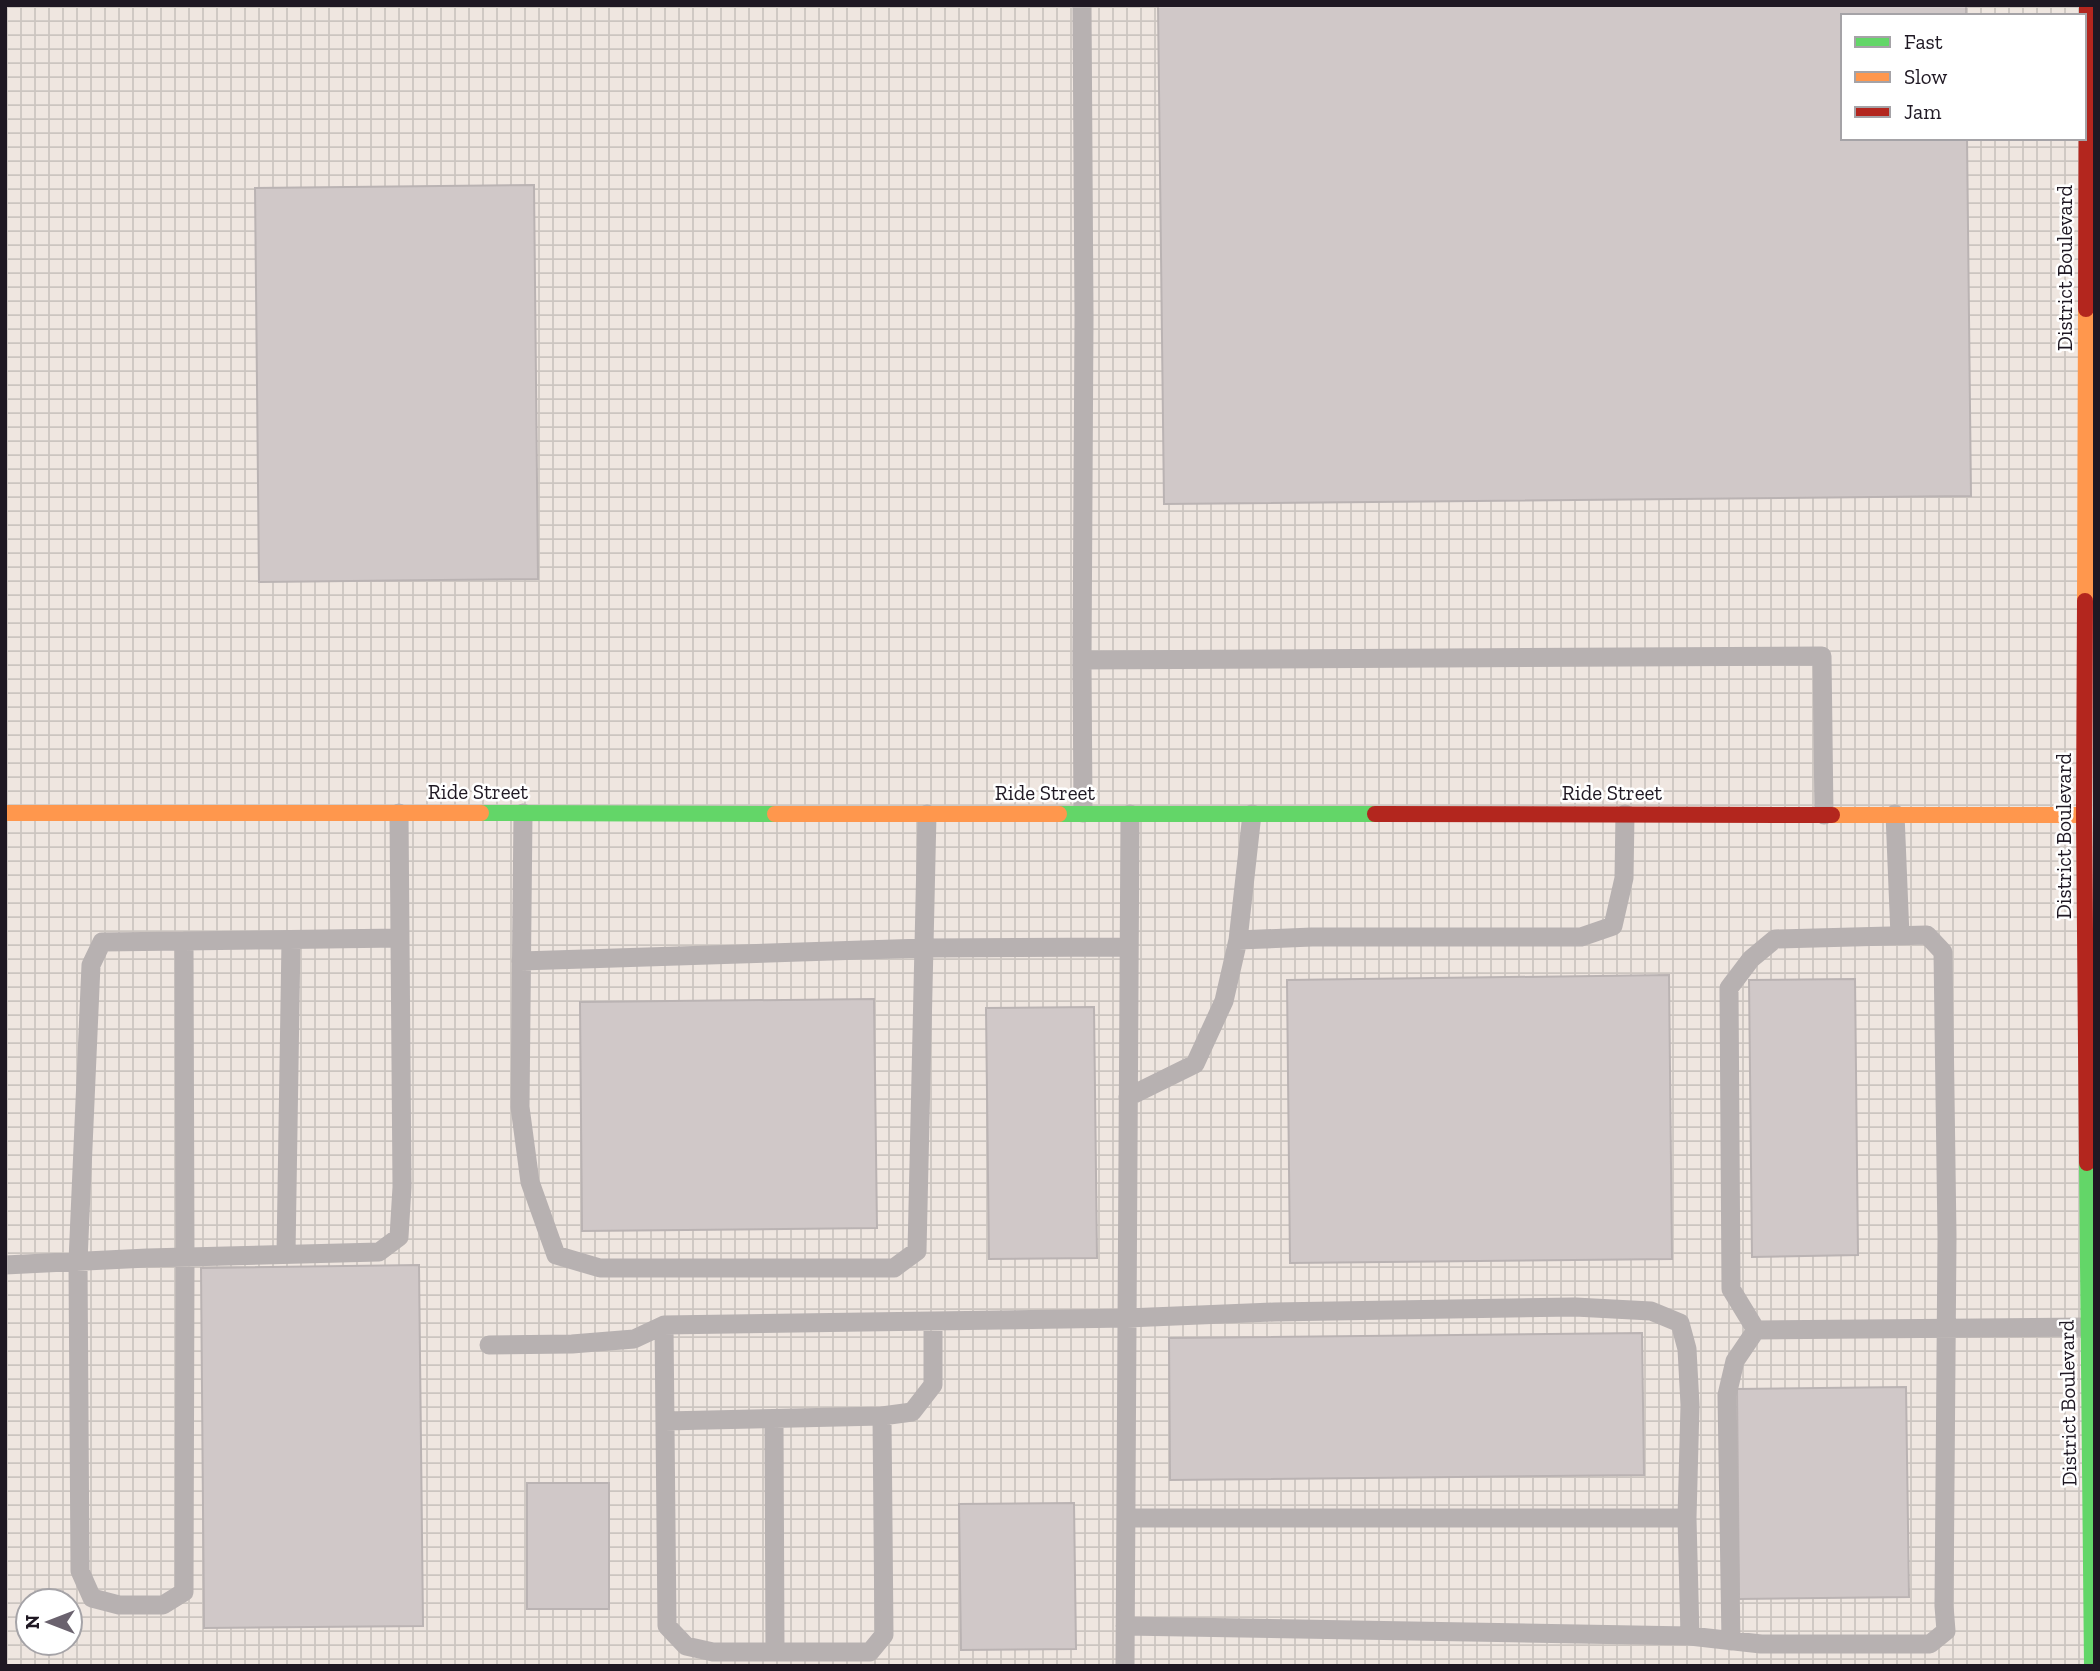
<svg xmlns="http://www.w3.org/2000/svg" width="2100" height="1671" font-family="'Zilla Slab',serif">
<style>
.industrial{fill:url(#industrial-grid);fill-rule:evenodd}
.building{fill:#d0c8c8;stroke:#bab3b3;stroke-width:2}
.lines{fill:none;stroke-linecap:round;stroke-linejoin:round}
.lane{stroke:#b7b1b1;stroke-width:19}
.fast{stroke:#63d668;stroke-width:16}
.slow{stroke:#ff974d;stroke-width:16}
.jam{stroke:#b3261e;stroke-width:16}
.labels{text-anchor:middle;stroke-width:5;stroke-linejoin:round;paint-order:stroke}
.street-label{font-size:21px;fill:#1f1823;stroke:#fff}
</style>
<defs>
<pattern id="industrial-grid" width="8" height="8" patternUnits="userSpaceOnUse" patternTransform="scale(1.75)"><rect width="8" height="8" fill="#efe6e0"/><path d="M0 4h8M4 0v8" fill="none" stroke="#ccc5c0"/></pattern>
</defs>
<rect width="100%" height="100%" fill="#f4ecf8"/>
<path class="industrial" d="M5,5H2095V1666H5ZM1843,16H2084V138H1843ZM28,1601H70V1643H28Z"/>
<path class="building" d="M1158,5H1966V16H1843V138H1967L1971,496L1164,504Z
M534,185L538,579L259,582L255,188Z
M1669,975L1672,1259L1290,1263L1287,980Z
M1855,979L1858,1255L1752,1257L1749,980Z
M874,999L877,1228L582,1231L580,1002Z
M1094,1007L1097,1258L989,1259L986,1008Z
M419,1265L423,1626L204,1628L201,1268Z
M1642,1333L1644,1475L1170,1480L1169,1338Z
M1906,1387L1909,1597L1739,1599L1737,1389Z
M527,1483H609V1609H527Z
M1074,1503L1076,1649L961,1650L959,1504Z"/>
<g class="lines">
<path class="lane" d="M1082,660L1084,318L1082,5
M523,813L520,1107L530,1182L556,1255L600,1268H894L917,1251L927,814
M1083,813L1082,660L1822,656L1824,815
M1895,814L1900,936
M1238,940L1312,937H1581L1613,926L1624,878L1625,814
M184,941L185,1257L184,1592L163,1605H119L92,1598L80,1571L78,1261L91,965L102,942Z
M184,941L399,938
M521,961L924,948L1129,947
M1128,1097L1195,1064L1224,1001L1238,940L1252,814
M286,1254L291,940
M5,1265L147,1258L379,1252L399,1237L402,1187L399,813
M489,1345L572,1344L634,1339L664,1325
M882,1416L912,1412L933,1385V1321
M774,1419L775,1652
M665,1421L882,1416L884,1635L870,1652H713L686,1646L667,1626L664,1325L1127,1318L1274,1312L1575,1307L1651,1311L1680,1323L1687,1349L1690,1405L1687,1518
M1125,1626L1690,1636L1687,1518H1126
M1690,1636L1761,1644H1930L1946,1631L1944,1606L1947,1237L1943,952L1927,935L1775,939L1751,959L1729,988L1731,1289L1756,1330L2089,1327
M1731,1641L1727,1395L1735,1361L1756,1330
M1125,1666L1130,814"/>
<path class="fast" d="M481,813L775,814
M1059,814H1375
M2087,1163L2092,1666"/>
<path class="slow" d="M2085,601L2086,309
M5,813H481
M775,814H1059
M1832,815H2084"/>
<path class="jam" d="M2086,309L2087,5
M2085,601L2084,815L2087,1163
M1375,814L1832,815"/>
</g>
<g class="labels">
<g class="street-label">
<text transform="translate(2065 268) rotate(-90)" y="7">District Boulevard</text>
<text x="478" y="799">Ride Street</text>
<text x="1045" y="800">Ride Street</text>
<text x="1612" y="800">Ride Street</text>
<text transform="translate(2064 836) rotate(-90)" y="7">District Boulevard</text>
<text transform="translate(2068 1403) rotate(-91)" y="7">District Boulevard</text>
</g>
</g>
<rect width="2100" height="1671" fill="none" stroke="#1f1823" stroke-width="14"/>
<rect x="1841" y="14" width="245" height="126" fill="#ffffff" stroke="#a5a3a7" stroke-width="2"/>
<rect x="1855" y="37" width="35" height="10" fill="#63d668" stroke="#a5a3a7" stroke-width="2"/>
<text x="1904" y="49" font-size="21" fill="#1f1823">Fast</text>
<rect x="1855" y="72" width="35" height="10" fill="#ff974d" stroke="#a5a3a7" stroke-width="2"/>
<text x="1904" y="84" font-size="21" fill="#1f1823">Slow</text>
<rect x="1855" y="107" width="35" height="10" fill="#b3261e" stroke="#a5a3a7" stroke-width="2"/>
<text x="1904" y="119" font-size="21" fill="#1f1823">Jam</text>
<g transform="translate(49 1622) rotate(270)"><circle r="33" fill="#ffffff" stroke="#a5a3a7" stroke-width="2"/>
<path d="M0-5L12 26L0 18L-12 26Z" fill="#6a626e"/>
<text y="-10" font-size="19" font-weight="bold" text-anchor="middle" fill="#1f1823">N</text>
</g>
</svg>
